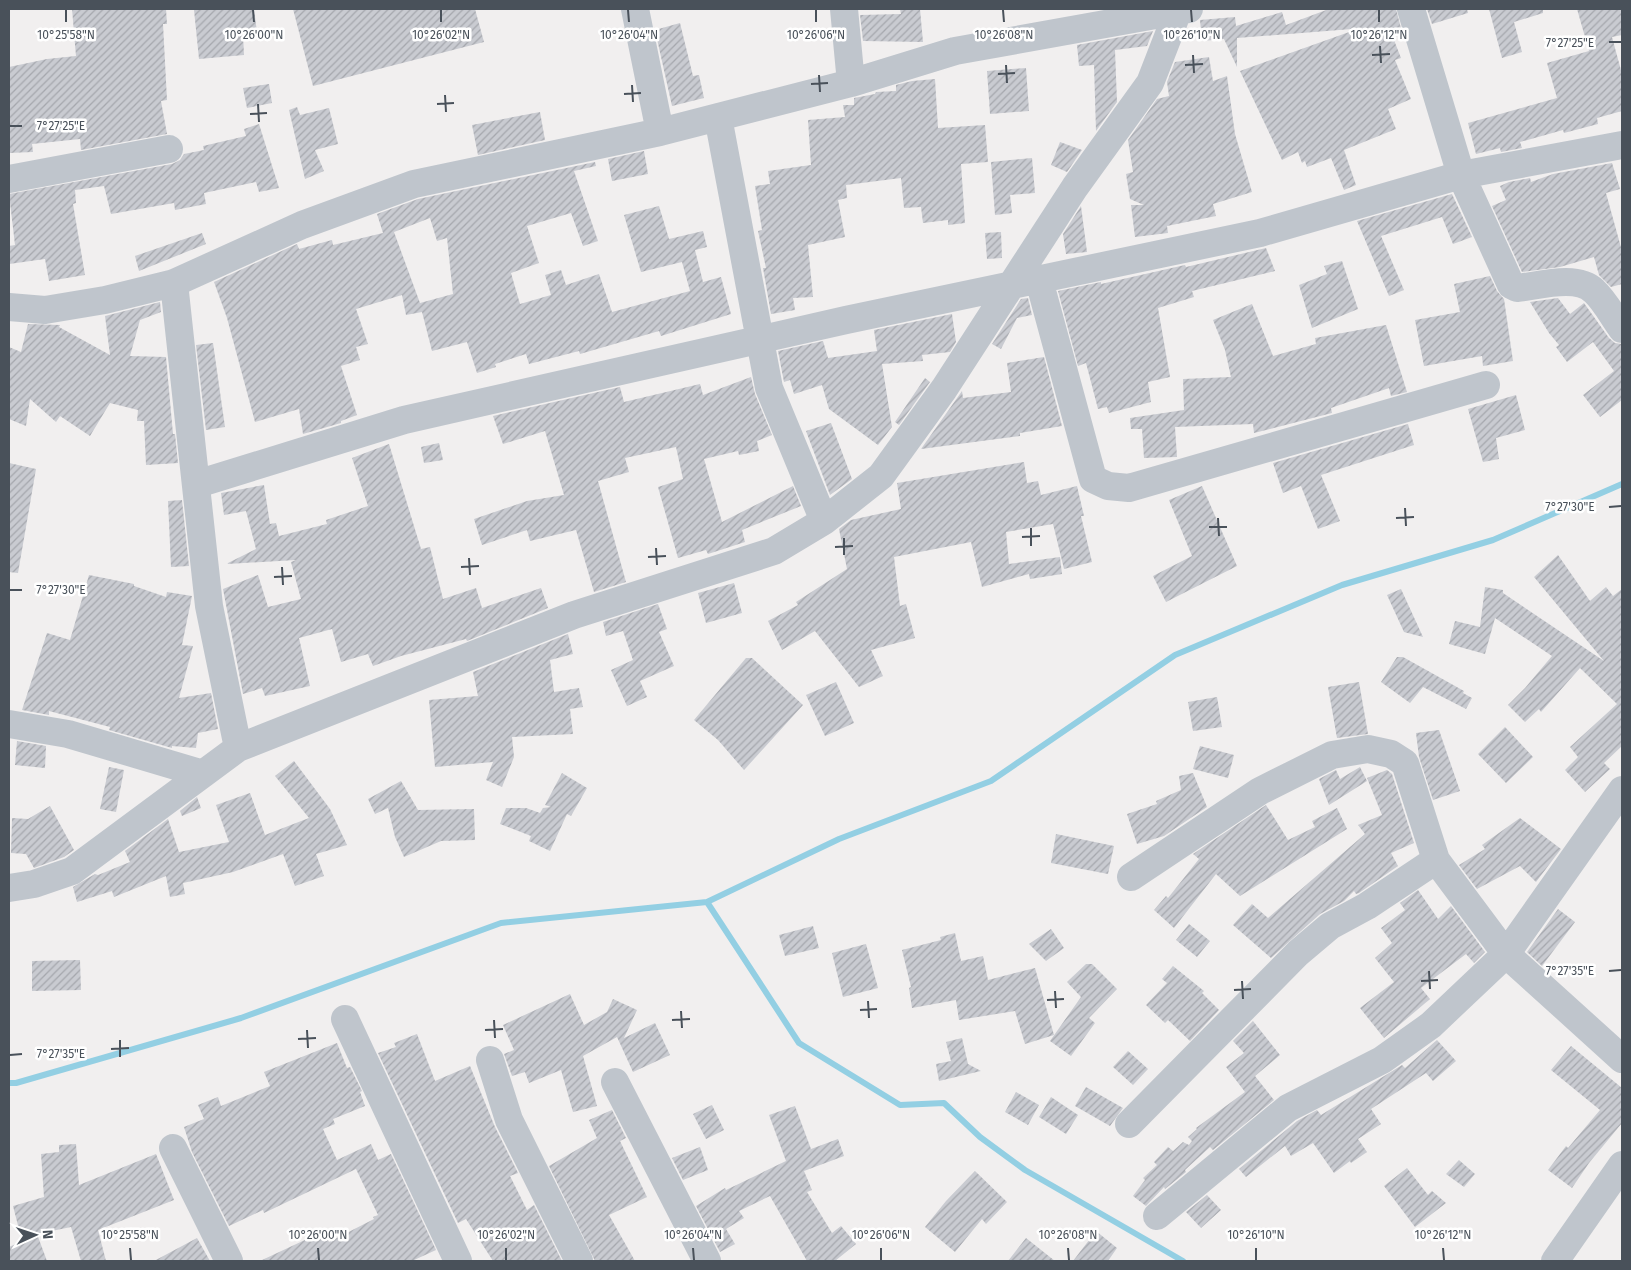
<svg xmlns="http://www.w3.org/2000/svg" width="1631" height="1270" font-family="'Fira Sans',sans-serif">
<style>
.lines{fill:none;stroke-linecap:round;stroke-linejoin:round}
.stream{stroke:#93cfe3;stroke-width:6}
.building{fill:url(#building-hatch);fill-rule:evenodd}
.minor{stroke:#bfc5cc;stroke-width:28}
.ticks{fill:none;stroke:#49515a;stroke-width:2}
.ticks-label{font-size:12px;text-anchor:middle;fill:#49515a;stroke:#fff;stroke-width:5;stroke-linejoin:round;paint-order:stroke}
</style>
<defs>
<pattern id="building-hatch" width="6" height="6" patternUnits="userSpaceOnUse" patternTransform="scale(1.25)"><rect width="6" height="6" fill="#c9cbd1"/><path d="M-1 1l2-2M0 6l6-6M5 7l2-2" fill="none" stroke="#a5a7ad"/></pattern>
</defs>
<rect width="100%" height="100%" fill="#f1efef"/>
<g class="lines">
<path class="stream" d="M707,902L799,1043L900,1105L944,1103L980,1137L1025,1170L1183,1261
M9,1083H16L241,1018L501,923L707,902L839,839L991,781L1175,655L1342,585L1493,540L1622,484"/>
</g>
<path class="building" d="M72,9H166L167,24H163L167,100L161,101L167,134L81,150L80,139L32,144L33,152L9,153V67L47,59L76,56Z
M210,9H254L257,32L243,34L244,55L199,59L194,10Z
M293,9H475L484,42L313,86Z
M900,9H920L923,42L863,41L860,15L901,14Z
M1329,9H1396L1402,32L1392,35L1401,58L1395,60L1411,99L1388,109L1396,129L1344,150L1356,185L1344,190L1331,158L1307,167L1305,161L1302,163L1298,152L1282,160L1240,71L1352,31V29L1237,38V67L1224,39L1202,41L1200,20L1235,17L1236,26L1282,12L1286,25Z
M1427,9H1467L1468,13L1432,24Z
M1489,9H1543V13L1514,22L1522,52L1502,58Z
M1577,9H1622V35L1612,37L1622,74V111L1597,118L1598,124L1564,133L1563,130L1520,142L1522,148L1501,152L1500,148L1476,154L1468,123L1557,98L1547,63L1589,51Z
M680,23L693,76L699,75L704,98L672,106L655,30Z
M1153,31L1147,46L1115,50L1117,102L1096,131L1094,65L1079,66L1077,45Z
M1209,57L1213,81L1227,76L1235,134L1252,192L1213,204L1216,216L1167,226L1168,233L1135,237L1131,205H1144L1130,199L1126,174L1133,172L1128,140L1157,99L1169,96L1167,82L1175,62Z
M1026,68L1029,111L990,114L987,71Z
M935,79L938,128L985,125L988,162L961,164L965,223L948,225V220L923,223L921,207L904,208L901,178L846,185L847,198L838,200L845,237L808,245L813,297L793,298L795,310L771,314L763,268H766L758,231L762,230L755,186L770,184L768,171L811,165L808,120L845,117L843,105H854V98L875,94L876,92L896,91V85L912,81Z
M269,84L272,103L247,108L243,88Z
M297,107L300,115L329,108L338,144L315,150L324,171L305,179L289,110Z
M540,112L545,140L478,155L472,125Z
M259,124L279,188L259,192L256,182L204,193L206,204L175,210L174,203L111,214L104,186L75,190L76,203L73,204L85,275L49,281L45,259L9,264V246L15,245L9,194L172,164L180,160L184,154L204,150L203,146L246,136L244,129Z
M1060,142L1082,150L1067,172L1051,165Z
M644,151L648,174L612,181L608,159Z
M1032,158L1035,193L1010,195L1012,213L995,215L991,162Z
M595,162L596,166L574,171L598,241L583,246L571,213L527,226L539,263L511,273L520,304L551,295L545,275L561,270L566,285L599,274L612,312L690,291L682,262L641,272L624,215L659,206L669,239L703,231L707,247L695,250L703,282L721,277L731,314L661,336L659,331L580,354L579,351L529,364L526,354L495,364L496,367L477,373L467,342L432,351L422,312L406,315L402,295L356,309L368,344L356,347L360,360L341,366L357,415L341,421V423L303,434L299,409L255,422L227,318L214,282L297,244L299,249L332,240L333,245L383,233L377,214L418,199ZM430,218L437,241L447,238L453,294L420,303L394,232Z
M1612,163L1620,189L1606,193L1622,251V284L1611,287L1599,275L1594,257L1560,267L1522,272L1492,206L1506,200L1500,186L1509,182L1530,178L1531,182L1553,174Z
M1452,194L1472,237L1453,244L1442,217L1381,236L1404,290L1389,296L1357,221Z
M1081,206L1087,252L1066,254L1063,234Z
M1001,232L1002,258L987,259L985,233Z
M202,233L206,244L139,271L135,256Z
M1266,248L1275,271L1192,291L1194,297L1158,308L1170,377L1148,382L1151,402L1109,413L1107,407L1098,409L1086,363L1078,366L1058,291L1101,282V284L1185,265L1186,267Z
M1342,261L1358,309L1312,328L1299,285L1327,274L1324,266Z
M1490,276L1497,291L1504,299L1513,361L1483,366L1482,356L1424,366L1415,320L1460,312L1454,284Z
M1028,298L1032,315L1017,318L1001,349L992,344L1021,299Z
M1558,298L1570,314L1584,303L1609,338L1615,343L1622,344V400L1600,417L1583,395L1614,371L1593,342L1567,362L1556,347L1559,345L1549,333L1530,302Z
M160,302L161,312L140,320L130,356L166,357L173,434H175L178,463L146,465L144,421H137L138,410L110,403L90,436L60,416L56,422L30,399L26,426L9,419V347L21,352L28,324L60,325L59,327L110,355L105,316Z
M1252,304L1273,356L1316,344L1315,338L1386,325L1407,392L1391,396L1389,388L1331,408L1332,413L1254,433L1253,424L1175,427L1177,457L1144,458L1142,429H1131L1130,418L1184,410L1183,379L1231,377L1225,350L1213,320Z
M952,314L956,342L950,352L922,355L923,361L882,364L892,427L878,445L829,409L822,385L794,394L790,380L784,382L778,351L823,341L828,358L877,351L874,330Z
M213,343L225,427L206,430L196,345Z
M1044,357L1062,426L1020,433V436L921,449L962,391L963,398L1011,392L1007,363Z
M751,377L755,394L772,435L757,441L759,451L739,455L738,451L704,459L722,522L793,486L801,506L742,530L745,542L708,554L706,550L678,558L658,487L683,479L676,447L625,458L629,472L598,481L626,582L594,592L576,530L530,541L527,530L482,545L474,519L527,501L564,495L545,431L503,444L493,416L620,387L624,402L700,384L703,395Z
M925,378L930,382L899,425L895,422Z
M1516,395L1525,430L1496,438L1499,459L1483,462L1468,409Z
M831,423L852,479L830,495L806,431Z
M1408,424L1414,445L1321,475L1340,521L1318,529L1301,486L1283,493L1273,463Z
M439,443L443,460L424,463L421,447Z
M389,444L421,549L430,547L443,599L476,588L482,608L541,588L548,608L467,641L466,639L401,656L373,666L368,654L341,662L332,629L299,638L310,686L265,696L262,688L243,694L223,589L258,575L268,607L301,599L291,562L296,560L226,564L256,549L246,511L224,515L221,493L264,485L270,524L276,523L279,536L327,524L326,520L368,506L352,458Z
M1024,462L1027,483L1038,481L1041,495L1077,486L1084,516H1081L1092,562L1064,569L1053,524L1006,532L1009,564L1060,557L1062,574L1030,579L1029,574L982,587L971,542L894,557L900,606L906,604L915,638L871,650L883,676L859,687L815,631L782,650L768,621L798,605L796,602L847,569L839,529L851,520L901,509L897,483Z
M9,463L36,469L18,573L9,572Z
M1202,486L1237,566L1166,602L1153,576L1192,556L1169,500Z
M182,500L189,566L171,567L168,501Z
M1558,555L1590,601L1606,587L1613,596L1622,589V746L1604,763L1610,769L1585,792L1565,770L1578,757L1570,747L1617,704L1580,668L1541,712L1539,709L1525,722L1508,705L1525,688L1552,656L1495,618L1485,654L1449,644L1455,621L1480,627L1485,587L1503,590V593L1604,661L1534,577Z
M89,575L134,584V586L166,597L167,592L192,596L182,645L193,646L179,698L211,693L218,729L198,733L196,748L172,746V748L109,730L110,727L49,711V715L22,710L47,633L70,640Z
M734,583L742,613L706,623L698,593Z
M1401,589L1423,637L1404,632L1387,595Z
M658,604L667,629L659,632L674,666L640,681L647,697L627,706L611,670L633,660L623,631L606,636L603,622Z
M568,634L573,654L550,660L554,692L579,688L583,707L570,709L573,734L512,737L514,757L502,787L486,780L493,762L435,767L429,700L478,696L473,672Z
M1397,657H1403L1464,691L1463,693L1472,698L1466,709L1423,687L1410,703L1381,682Z
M746,658H752L803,705L744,770L718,740L694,720Z
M836,682L854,723L825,736L806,695Z
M1359,682L1368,734L1337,738L1328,687Z
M1217,697L1222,727L1193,731L1188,702Z
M1505,727L1533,757L1506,783L1478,754Z
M1439,730L1460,791L1433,800L1419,757L1416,733Z
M17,741L46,746L45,768L15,765Z
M1200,746L1234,755L1228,778L1193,769Z
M294,761L330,809L347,845L316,854L324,876L295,886L283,854L233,872L183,883L185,894L170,897L166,876L114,897L112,891L77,902L73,887L95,874L98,875L130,862L125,851L168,819L179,852L229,842L216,805L250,793L265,835L309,818L275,776Z
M109,767L124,770L116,812L100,809Z
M1360,767L1367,781L1329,805L1319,779L1336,770L1340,779Z
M1387,770L1392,774L1414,843L1391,853L1398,866L1359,893L1356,894L1354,891L1344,901L1320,914L1271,958L1233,925L1252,904L1268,918L1365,834L1358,825L1382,815L1367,778Z
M562,773L587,788L571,816L567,814L550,851L529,841L531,836L500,824L506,808H526L540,813L543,808L551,807L545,805Z
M1193,773L1207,807L1164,836L1137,844L1127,814L1157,804L1156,801L1181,790L1179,776Z
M401,781L418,810L474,809L475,840L441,841L404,857L395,837L388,808L375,814L368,799Z
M197,797L201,808L182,816L180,811Z
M1266,805L1288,840L1315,827L1312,821L1337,808L1347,829L1240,896L1216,874L1174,928L1154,910L1166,896L1168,898L1199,859L1193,854Z
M50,806L74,850L64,857L34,868L26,854L11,853L12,818L28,819Z
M1520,818L1561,849L1536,882L1520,866L1477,889L1459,865L1485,849L1482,845Z
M1056,834L1114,846L1108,874L1051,863Z
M1418,890L1438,919L1451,906L1485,952L1474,963L1466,954L1421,988L1430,999L1384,1038L1360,1008L1394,982L1375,958L1392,943L1381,928L1405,910L1400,903Z
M1558,909L1575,922L1542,966L1527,952Z
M1189,924L1210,941L1197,957L1176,940Z
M813,926L819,948L785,956L779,935Z
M1051,929L1064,948L1046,961L1029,944Z
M955,933L961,961L983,956L988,980L1035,968L1054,1035L1025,1044L1015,1011L959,1020L956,1000L912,1008L909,988L911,987L902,950L941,940L940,937Z
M866,944L878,988L843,997L832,953Z
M80,960L81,990L32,991V961Z
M1086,964H1092L1117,989L1089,1018L1095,1023L1071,1056L1050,1041L1081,997L1067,982Z
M1173,966L1204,991L1202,993L1219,1010L1190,1041L1168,1020L1165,1023L1146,1005L1167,983L1162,979Z
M570,994L584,1025L607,1012L613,999L637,1010L624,1038L655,1023L670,1055L633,1072L617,1037L583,1056L597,1106L573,1112L561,1070L529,1083L525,1072L512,1076L504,1054L514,1050L503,1025Z
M1253,1021L1280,1055L1255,1076L1274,1100L1213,1150L1210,1147L1185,1170L1186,1172L1165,1189L1164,1187L1146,1206L1133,1196L1145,1180L1143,1178L1157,1165L1154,1162L1168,1147L1173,1151L1183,1142L1189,1145L1192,1141L1188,1137L1197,1129L1196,1128L1245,1092L1226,1067L1244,1053L1233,1041Z
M417,1034L435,1081L470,1066L495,1127L518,1173L510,1176L527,1210L534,1205L562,1261H493L466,1219L458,1223L378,1053L396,1047L394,1043Z
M962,1038L968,1064L981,1071L939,1081L936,1064L951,1061L946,1042Z
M1437,1040L1456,1061L1433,1081L1426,1073L1371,1109L1381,1124L1358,1139L1367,1152L1351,1163L1350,1161L1334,1173L1313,1143L1291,1156L1285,1146L1246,1177L1239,1169L1297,1121L1317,1110L1321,1115L1402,1065L1405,1068Z
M337,1043L347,1068L350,1067L362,1091L360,1092L365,1106L333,1119L335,1124L323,1129L337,1160L371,1144L378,1160L391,1154L436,1250L412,1261H260L324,1231L329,1242L374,1219L373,1217L378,1215L356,1169L264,1213L263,1210L229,1226L192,1152L184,1127L204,1119L198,1105L218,1097L221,1106L270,1086L264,1072Z
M1571,1046L1622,1088V1123L1589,1163L1572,1188L1548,1170L1566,1146L1568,1148L1600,1110L1551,1070Z
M1128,1051L1148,1069L1133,1085L1113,1067Z
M1086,1087L1123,1108L1110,1126L1075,1106Z
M1016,1092L1039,1105L1028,1125L1005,1112Z
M1051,1097L1078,1115L1066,1134L1039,1117Z
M712,1105L724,1130L706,1139L693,1114Z
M795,1106L811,1149L838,1139L844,1156L804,1171L812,1190L807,1192L832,1233L841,1226L856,1244L835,1261H807L770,1196L739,1211L744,1218L726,1229L735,1244L720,1252L696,1206L725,1188L726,1190L786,1161L769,1115Z
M612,1110L626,1138L620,1141L647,1197L609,1215L635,1261H595L549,1166L597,1138L589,1120Z
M76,1144L79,1185L156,1154L174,1200L98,1230L106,1261H81L71,1227L37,1234L47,1261H9V1247L22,1241L13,1206L44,1197L41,1154L59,1152V1145Z
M700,1147L708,1170L683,1180L672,1158Z
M1459,1160L1475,1174L1464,1187L1446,1174Z
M1407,1168L1428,1195L1432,1191L1446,1203L1415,1227L1384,1186Z
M975,1171L1007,1202L986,1224L982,1219L955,1252L925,1227L946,1201Z
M1207,1195L1221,1210L1201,1228L1186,1212Z
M1096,1231L1117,1248L1108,1261H1073Z
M197,1238L210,1261H154Z
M1026,1238L1055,1261H1008Z"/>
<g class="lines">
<path class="minor" d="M635,9L660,132
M844,9L851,83
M1411,9L1461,175L1511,285L1517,288C1538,286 1577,274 1594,291C1605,301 1613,317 1622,329
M718,117L769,388L824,521
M9,179L169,149
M1039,280L1093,479L1108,486L1129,488L1486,385
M174,283L209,606L238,748
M9,307L45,310L105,300L174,283L302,225L414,184L660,132L851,83L955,51L1189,9
M197,484L404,420L846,320L1260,233L1461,175L1622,145
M9,724L68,734L203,774
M1131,877L1260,791L1332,755L1368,749L1391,754L1405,763L1436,860L1506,954L1622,1059
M9,888L34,884L72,871L238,748L574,615L774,551L824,521L881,476L944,389L1075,187L1150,83L1178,11
M345,1019L458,1261
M490,1060L509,1120L579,1261
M615,1082L707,1261
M1129,1124L1298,953L1330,926L1367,906L1436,860
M173,1148L229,1261
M1157,1216L1288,1108L1382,1060L1431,1025L1506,954L1622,790
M1555,1261L1622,1165"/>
</g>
<path class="ticks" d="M66,10V22M253,10L254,22M441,10V22M628,10L629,22M816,10V22M1003,10L1004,22M1191,10L1192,22M1379,10V22M1609,42H1621M1380,46L1381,63M1193,55L1194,73M1372,55L1390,54M1006,65L1007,83M1185,65L1203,64M998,74L1015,73M819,75L820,92M811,84L828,83M632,85L633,102M624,94L641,93M445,95L446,112M258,104L259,122M437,104L454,103M250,114L267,113M10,126H22M1609,507L1621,506M1405,508L1406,526M1218,518L1219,536M1396,518L1414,517M1209,527H1227M1031,528V546M1022,537L1040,536M844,538V555M835,547L853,546M656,548L657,565M648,557L666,556M469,558L470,575M282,567L283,585M461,567L479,566M274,577L292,576M10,590H22M1429,971L1430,989M1609,971L1621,970M1242,981L1243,999M1421,981L1438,980M1234,990L1251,989M1055,991L1056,1008M1047,1000L1064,999M868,1001L869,1018M860,1010L877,1009M681,1011L682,1028M494,1020L495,1038M672,1020L690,1019M307,1030L308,1048M485,1030L503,1029M298,1039L316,1038M120,1040V1057M111,1049L129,1048M10,1055L22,1054M130,1248L131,1260M318,1248L319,1260M506,1248V1260M693,1248L694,1260M881,1248V1260M1068,1248L1069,1260M1256,1248V1260M1443,1248L1444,1260"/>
<g class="ticks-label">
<text x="66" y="39">10°25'58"N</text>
<text x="254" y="39">10°26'00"N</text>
<text x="441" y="39">10°26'02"N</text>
<text x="629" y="39">10°26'04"N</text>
<text x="816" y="39">10°26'06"N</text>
<text x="1004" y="39">10°26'08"N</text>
<text x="1192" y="39">10°26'10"N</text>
<text x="1379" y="39">10°26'12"N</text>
<text x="1570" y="47">7°27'25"E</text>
<text x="61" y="130">7°27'25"E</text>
<text x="1570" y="511">7°27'30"E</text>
<text x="61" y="594">7°27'30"E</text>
<text x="1570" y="975">7°27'35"E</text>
<text x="61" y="1058">7°27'35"E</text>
<text x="130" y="1239">10°25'58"N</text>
<text x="318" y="1239">10°26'00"N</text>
<text x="506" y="1239">10°26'02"N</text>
<text x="693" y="1239">10°26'04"N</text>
<text x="881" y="1239">10°26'06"N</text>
<text x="1068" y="1239">10°26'08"N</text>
<text x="1256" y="1239">10°26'10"N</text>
<text x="1443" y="1239">10°26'12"N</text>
</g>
<rect width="1631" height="1270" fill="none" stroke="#49515a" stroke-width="20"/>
<g transform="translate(35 1235) rotate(87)" stroke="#ffffff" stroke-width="4" paint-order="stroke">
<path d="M0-4L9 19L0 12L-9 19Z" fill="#49515a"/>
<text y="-8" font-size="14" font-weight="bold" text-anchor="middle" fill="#49515a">N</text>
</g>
</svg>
